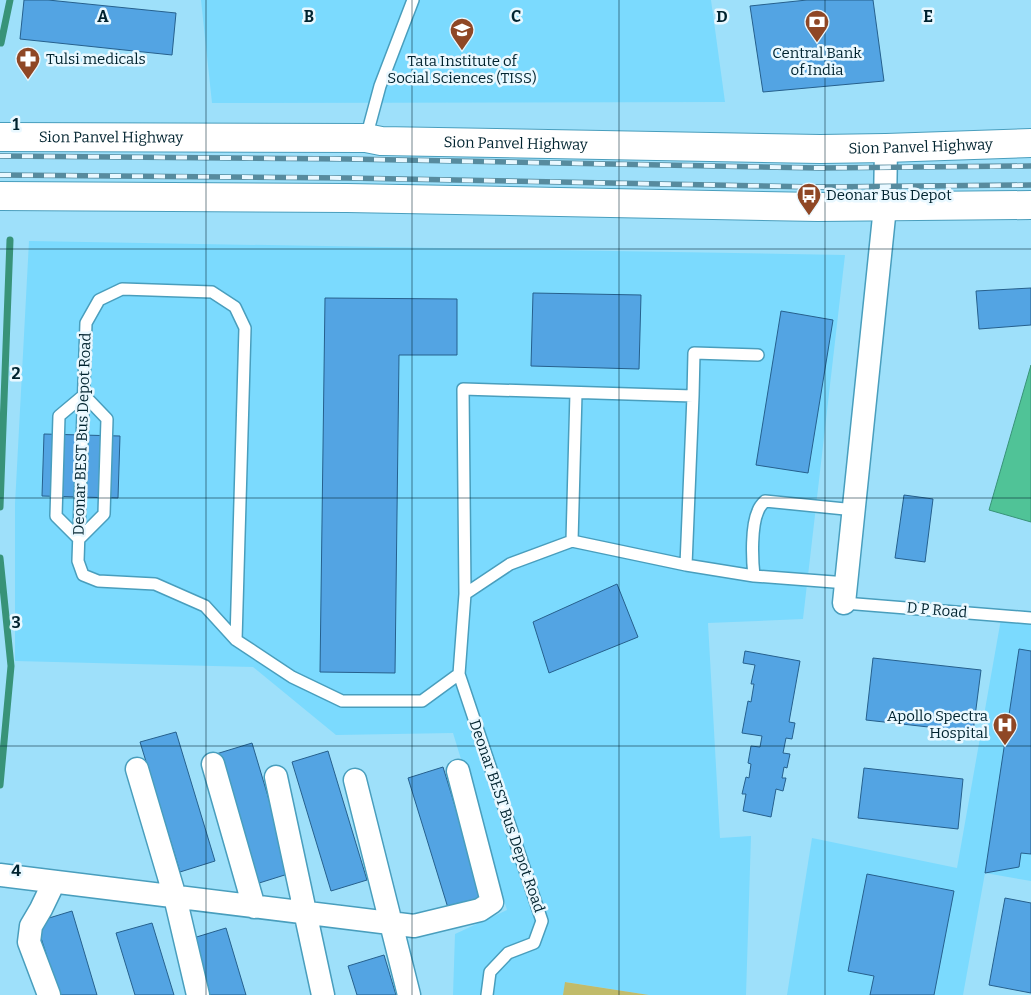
<svg xmlns="http://www.w3.org/2000/svg" width="1031" height="995" font-family="Bitter,serif">
<style>
.built{fill:#7bdafe}
.green{fill:#c1bb6a}
.water{fill:#50c397;stroke:#389378}
.lines{fill:none;stroke-linecap:round;stroke-linejoin:round}
.stream{stroke:#389378;stroke-width:7}
.building{fill:#53a4e3;stroke:#26608d}
.lane-casing{stroke:#499ebd;stroke-width:14}
.street-casing{stroke:#499ebd;stroke-width:25}
.highway-casing{stroke:#499ebd;stroke-width:30}
.lane{stroke:#fff;stroke-width:11}
.street{stroke:#fff;stroke-width:22}
.highway{stroke:#fff;stroke-width:28}
.rail-casing{stroke:#578b9e;stroke-width:5.5}
.rail{stroke:#e9f8ff;stroke-width:4;stroke-dasharray:11;stroke-linecap:butt}
.grid{fill:none;stroke:#00232f;stroke-width:1;stroke-opacity:0.55}
.labels{text-anchor:middle;stroke-width:5;stroke-linejoin:round;paint-order:stroke}
.poi-label{font-size:15px;fill:#00232f;stroke:#e9f8ff}
.street-label{font-size:15px;fill:#00232f;stroke:#e9f8ff}
.grid-label{font-size:16px;text-anchor:middle;font-weight:bold;fill:#00232f;stroke:#e9f8ff;stroke-width:5;stroke-linejoin:round;paint-order:stroke}
</style>
<rect width="100%" height="100%" fill="#9ee0fa"/>
<path class="built" d="M201,0H711L725,102L212,103Z
M29,241L845,255L803,619L708,623L720,838L751,836L746,995H649L566,982L563,995H453L455,934L507,910L453,733L336,735L253,667L15,661V504Z
M1001,619L1031,624V881L985,873L963,995H787L812,838L957,868Z"/>
<path class="green" d="M565,982L649,995H563Z"/>
<path class="water" d="M1031,365V522L989,510Z"/>
<g class="lines">
<path class="stream" d="M1,43L10,0
M0,507L10,240
M0,558L11,666L0,785"/>
</g>
<path class="building" d="M24,0H48L176,13L172,55L20,39Z
M807,0H873L884,81L763,92L750,6Z
M1031,288V325L979,329L976,291Z
M533,293L641,295L639,369L531,366Z
M325,298L457,299V355H399L395,673L320,672Z
M781,311L833,320L808,473L756,465Z
M44,434L120,436L118,498L42,496Z
M904,495L933,499L925,562L895,558Z
M617,584L638,637L549,673L533,622Z
M1019,649L1031,651V854L1021,853L1019,867L985,873Z
M745,651L800,661L789,722L795,723L792,739L786,738L783,753L790,754L787,768L784,767L782,778H786L783,791L776,789L771,817L743,811L746,794H742L746,777L749,778L751,764L748,763L751,746L760,747L762,736L742,733L748,701L751,702L754,684H751L755,665L743,663Z
M873,658L981,670L973,732L866,720Z
M176,732L215,861L180,872L140,742Z
M252,743L291,873L256,884L216,754Z
M328,751L367,880L331,891L292,762Z
M443,767L483,897L448,908L408,778Z
M864,768L963,779L958,829L858,818Z
M867,874L954,891L934,995H870L874,976L848,971Z
M1005,898L1031,903V993L989,985Z
M72,911L97,995H59L36,922Z
M152,923L174,995H135L116,933Z
M226,928L246,995H207L190,939Z
M384,955L396,995H357L348,966Z"/>
<g class="lines">
<defs>
<path id="lane" d="M366,138L380,86L413,0
M84,395L107,419L104,514L79,539L56,516L59,416Z
M693,396L694,353L758,355
M572,541L576,393
M754,576C752,559 751,526 758,511C759,508 762,504 765,501L855,510
M465,594L463,389L693,396L686,565
M844,603L1031,618
M236,640L245,328L235,307L212,292L122,289L99,300L86,323L78,561L83,575L98,581L155,584L205,606L236,640L292,677L342,701H422L459,674
M487,995L490,972L508,953L534,943L542,921L459,674L465,594L510,564L572,541L686,565L754,576L847,583"/>
<path id="street" d="M844,603L885,207L886,148
M213,764L254,907
M137,769L175,897L198,995
M276,777L323,995
M355,780L409,995
M0,875L414,926L480,910L492,902L458,771
M49,995L29,942L31,926L41,909L54,882"/>
<g id="highway">
<path id="s1" d="M0,137L366,138L381,141L820,149L886,148L1031,143"/>
<path d="M0,196L347,198L818,207L1031,205"/>
</g>
</defs>
<use href="#lane" class="lane-casing"/>
<use href="#street" class="street-casing"/>
<use href="#highway" class="highway-casing"/>
<use href="#lane" class="lane"/>
<use href="#street" class="street"/>
<use href="#highway" class="highway"/>
<defs>
<path id="rail" d="M0,156L347,159L819,168L1031,166
M0,175L347,178L819,187L1031,185"/>
</defs>
<use href="#rail" class="rail-casing"/>
<use href="#rail" class="rail"/>
</g>
<path class="grid" d="M206,0V995M412,0V995M619,0V995M825,0V995M0,249H1031M0,498H1031M0,746H1031"/>
<defs>
<symbol id="bank-pin" viewBox="-11 -11 22 30"><path d="M0 17L-7.5 6A9.5 9.5 0 1 1 7.5 6Z" fill="#8f4725" stroke="#e9f8ff"/><path d="M-6-4H6V4H-6ZM0-2.3a2.3 2.3 0 1 0 0 4.6a2.3 2.3 0 1 0 0-4.6Z" fill="#fff"/></symbol>
<symbol id="university-pin" viewBox="-11 -11 22 30"><path d="M0 17L-7.5 6A9.5 9.5 0 1 1 7.5 6Z" fill="#8f4725" stroke="#e9f8ff"/><path d="M0-5L7-2L0 1L-7-2ZM-4 1L0 2.5L4 1V4Q0 6-4 4Z" fill="#fff"/></symbol>
<symbol id="pharmacy-pin" viewBox="-11 -11 22 30"><path d="M0 17L-7.5 6A9.5 9.5 0 1 1 7.5 6Z" fill="#8f4725" stroke="#e9f8ff"/><path d="M-2-6h4v4h4v4h-4v4h-4v-4h-4v-4h4Z" fill="#fff"/></symbol>
<symbol id="bus-pin" viewBox="-11 -11 22 30"><path d="M0 17L-7.5 6A9.5 9.5 0 1 1 7.5 6Z" fill="#8f4725" stroke="#e9f8ff"/><path d="M-5-6H5V4H4V6H2V4H-2V6H-4V4H-5ZM-3.5-4V0h7V-4ZM-3.5 1.2v1.5H-2V1.2ZM2 1.2v1.5H3.5V1.2Z" fill="#fff"/></symbol>
<symbol id="hospital-pin" viewBox="-11 -11 22 30"><path d="M0 17L-7.5 6A9.5 9.5 0 1 1 7.5 6Z" fill="#8f4725" stroke="#e9f8ff"/><path d="M-5-5h3v3.5h4V-5h3V5h-3V1.5h-4V5h-3Z" fill="#fff"/></symbol>
</defs>
<g fill-rule="evenodd">
<use href="#bank-pin" x="803" y="8" width="28" height="38"/>
<use href="#university-pin" x="448" y="16" width="28" height="38"/>
<use href="#pharmacy-pin" x="14" y="45" width="28" height="38"/>
<use href="#bus-pin" x="795" y="181" width="28" height="38"/>
<use href="#hospital-pin" x="991" y="711" width="28" height="38"/>
</g>
<g class="labels">
<g class="poi-label">
<text x="817" y="58">Central Bank<tspan x="817" dy="17">of India</tspan></text>
<text x="46" y="64" text-anchor="start">Tulsi medicals</text>
<text x="462" y="66">Tata Institute of<tspan x="462" dy="17">Social Sciences (TISS)</tspan></text>
<text x="826" y="200" text-anchor="start">Deonar Bus Depot</text>
<text x="988" y="721" text-anchor="end">Apollo Spectra<tspan x="988" dy="17">Hospital</tspan></text>
</g>
<g class="street-label">
<text dy="5" stroke="none"><textPath href="#s1" startOffset="111">Sion Panvel Highway</textPath></text>
<text dy="5" stroke="none"><textPath href="#s1" startOffset="516">Sion Panvel Highway</textPath></text>
<text dy="5" stroke="none"><textPath href="#s1" startOffset="921">Sion Panvel Highway</textPath></text>
<text transform="translate(82 434) rotate(-88)" y="5">Deonar BEST Bus Depot Road</text>
<text transform="translate(937 610) rotate(5)" y="5">D P Road</text>
<text transform="translate(507 816) rotate(71)" y="5">Deonar BEST Bus Depot Road</text>
</g>
</g>
<g class="grid-label">
<text x="103" y="22">A</text>
<text x="309" y="22">B</text>
<text x="516" y="22">C</text>
<text x="722" y="22">D</text>
<text x="928" y="22">E</text>
<text x="16" y="130">1</text>
<text x="16" y="379">2</text>
<text x="16" y="628">3</text>
<text x="16" y="876">4</text>
</g>
</svg>
